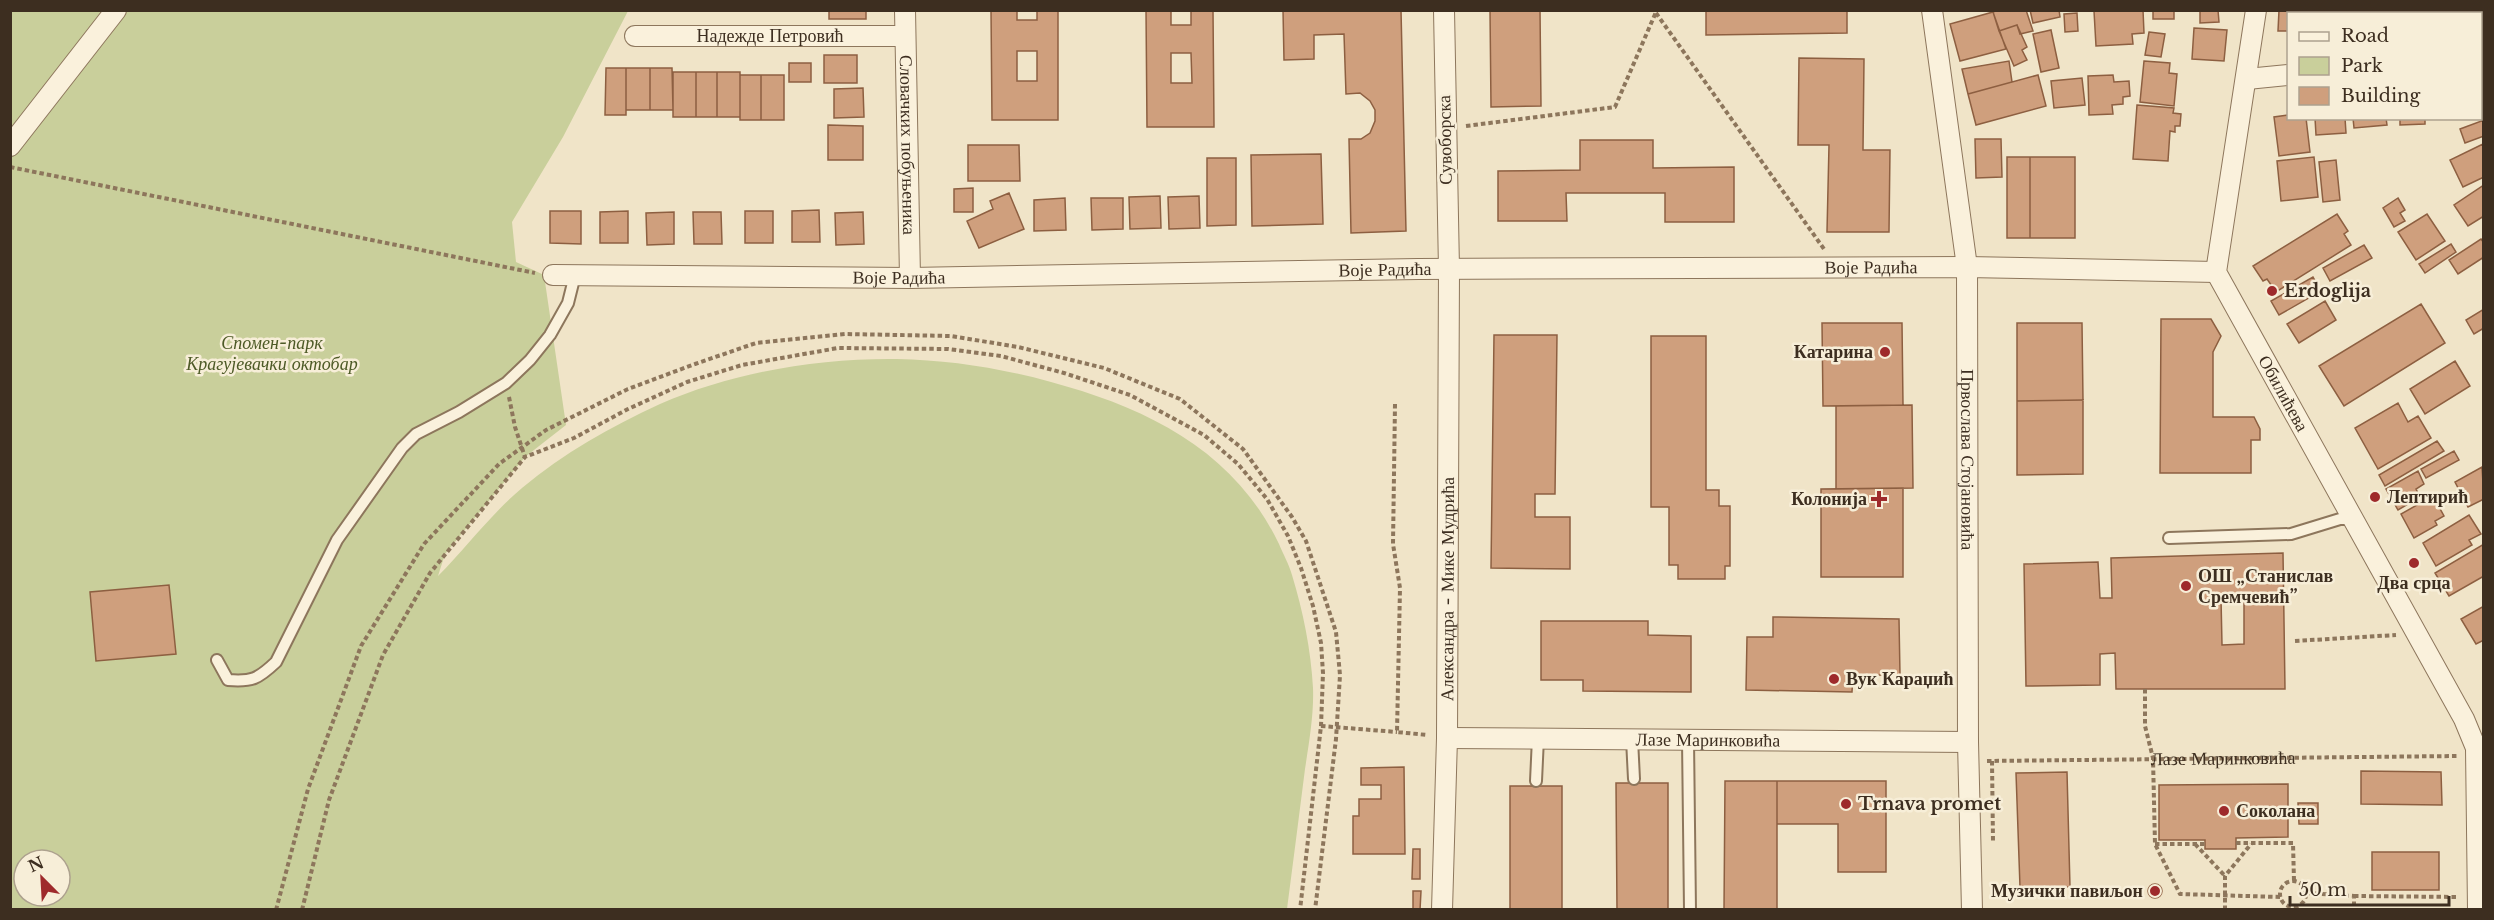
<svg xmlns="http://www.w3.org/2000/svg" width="2494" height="920" font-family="'Libre Baskerville',serif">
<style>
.green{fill:#c9cf9b;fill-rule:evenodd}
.building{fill:#cf9f7d;stroke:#8d5f41;stroke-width:1.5;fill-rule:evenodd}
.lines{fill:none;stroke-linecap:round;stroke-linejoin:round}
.lane-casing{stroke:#8d765c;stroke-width:14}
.street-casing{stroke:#8d765c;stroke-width:22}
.path{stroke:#8d765c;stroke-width:4;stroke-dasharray:4.5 3;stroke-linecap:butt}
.lane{stroke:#faf1dc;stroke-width:10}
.street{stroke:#faf1dc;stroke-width:20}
.poi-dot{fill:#9e2a2b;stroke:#f7eed8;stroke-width:2}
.labels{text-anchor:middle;stroke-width:5;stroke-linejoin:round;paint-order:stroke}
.street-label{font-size:18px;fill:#3d2e20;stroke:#f7eed8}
.poi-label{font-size:18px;font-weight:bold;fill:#3d2e20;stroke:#f7eed8;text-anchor:start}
.park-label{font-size:18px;font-style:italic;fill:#4d5a26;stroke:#f7eed8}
</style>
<rect width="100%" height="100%" fill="#f0e4c8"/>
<path class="green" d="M11,11H628L563,137L512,222L516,262L544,275L566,425L525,457L445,554L438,576C466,548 491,514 522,488C564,453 610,427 660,404C733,372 818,358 897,359C949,360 1000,368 1051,382C1147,408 1234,450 1279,544C1283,554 1289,564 1292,575C1303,611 1311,650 1313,688C1314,714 1309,743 1305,769C1299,816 1293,863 1287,909H11ZM24,860H60V896H24Z"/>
<path class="building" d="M829,10H866V19H829Z
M991,10H1017V20H1037V10H1058V120H992ZM1017,51H1037V81H1017Z
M1146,10H1171V25H1191V10H1213L1214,127H1147ZM1171,53H1191L1192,83H1171Z
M1283,10H1401L1406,231L1351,233L1349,139H1361L1370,133L1375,121V110L1370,101L1360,93L1346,94L1344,34L1314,35V59L1284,60Z
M1490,10H1540L1541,106L1491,107Z
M1706,10H1847V33L1706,35Z
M1998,10H2026L2033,31L2020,34L2017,25L1999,31L1993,12Z
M2030,10H2059L2060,17L2033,23Z
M2143,10L2144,33L2132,34L2133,44L2096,46L2094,11Z
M2153,10H2174V19H2153Z
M2200,10H2218L2219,22L2200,23Z
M2279,10H2315V14H2288V31H2278Z
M2370,10L2403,11V14H2370Z
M2415,10H2452L2453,14H2415Z
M1993,12L2006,49L1960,61L1950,24Z
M2077,13L2078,31L2065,32L2064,14Z
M2017,25L2027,47L2022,50L2027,60L2014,66L1999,31Z
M2194,28L2227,30L2224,61L2192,59Z
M2051,30L2059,68L2041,72L2033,34Z
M2149,32L2165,34L2161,57L2145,55Z
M824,55H857V83H824Z
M1799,58L1864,59L1863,150H1890L1889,232H1827L1829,145H1798Z
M2009,61L2012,82L1968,94L1962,69Z
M2144,61L2170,63L2169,73L2177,74L2174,106L2140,102Z
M789,63H811V82H789Z
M606,68H626V115H605Z
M626,68H650V110H626Z
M650,68H672L673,110H650Z
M673,72H696V117H673Z
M696,72H717V117H696Z
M717,72H740V117H717Z
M740,75H761V120H740Z
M761,75H784V120H761Z
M2038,75L2046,106L1976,125L1968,94Z
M2113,75L2114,82L2129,81L2130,96L2123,97V104L2112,105L2113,114L2089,115L2088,76Z
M2082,78L2085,105L2054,108L2051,81Z
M863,88L864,117L834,118V89Z
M2137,105L2174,108L2173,113L2181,114L2180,126H2175V132L2170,131L2168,161L2133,159Z
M2288,115V118H2306L2310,152L2279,156L2274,117Z
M2315,118H2345L2346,133L2316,135Z
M2353,118H2386L2387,125L2354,128Z
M2400,118H2425V124L2400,125Z
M2484,120V136L2465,143L2460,129Z
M828,125L863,126V160H828Z
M1975,139H2001L2002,177L1976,178Z
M1580,140H1653V168L1734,167V222H1665V193H1566L1567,221H1498V171L1580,170Z
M2483,144L2484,177L2463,187L2450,160Z
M968,145H1019L1020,181H968Z
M1321,154L1323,224L1252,226L1251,155Z
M2007,157H2030V238H2007Z
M2030,157H2075V238H2030Z
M2314,157L2318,197L2281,201L2277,161Z
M1207,158H1236V225L1207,226Z
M2336,160L2340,200L2323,202L2319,162Z
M2484,185V216L2468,226L2454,205Z
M973,188V212H954V189Z
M1009,193L1024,229L979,248L967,221L993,209L990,201Z
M1160,196L1161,228L1130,229L1129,197Z
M1199,196L1200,228L1169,229L1168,197Z
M1065,198L1066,230L1034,231V200Z
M1091,198H1123V229L1092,230Z
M2398,198L2405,210L2400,213L2405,221L2394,227L2383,208Z
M819,210L820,242H792V211Z
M550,211H581V244L550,243Z
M628,211V243H600V212Z
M745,211H773V243H745Z
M674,212V244L647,245L646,213Z
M693,212H721L722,244H694Z
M863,212L864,244L836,245L835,213Z
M2337,214L2348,231L2344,234L2351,245L2276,292L2267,279L2263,281L2253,266Z
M2427,214L2445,241L2416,260L2398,232Z
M2481,239L2484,243V257L2458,274L2449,260Z
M2451,244L2456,252L2425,273L2419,264Z
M2364,245L2372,258L2330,281L2323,268Z
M2313,277L2321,291L2279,315L2271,301Z
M2325,301L2336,320L2299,343L2287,324Z
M2421,304L2445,343L2344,406L2319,366Z
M2484,309V328L2474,334L2466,320Z
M2161,319H2211L2221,336L2213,352V417H2254L2260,429V440H2251V473H2160Z
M1822,323H1902L1903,405L1823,406Z
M2017,323H2082L2083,400L2017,401Z
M1494,335H1557L1555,494H1535V517H1570V569L1491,568Z
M1651,336H1706V490H1719V506H1730V566H1725V579H1678V565H1669V507H1651Z
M2455,361L2470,386L2425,414L2410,389Z
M2083,400V474L2017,475V401Z
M2398,403L2408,422L2418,416L2431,438L2378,469L2355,428Z
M1912,405L1913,488L1836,489V406Z
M2437,441L2444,451L2385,486L2379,475Z
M2454,451L2459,460L2426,478L2421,469Z
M2482,467L2484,499L2468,507L2455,482Z
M2418,471L2424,484L2416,489L2420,497L2398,510L2386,489Z
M1903,488V577H1821V489Z
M2433,496L2444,516L2435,521L2437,525L2414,538L2401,514Z
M2469,515L2481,534L2469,540L2472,545L2436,566L2423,543Z
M2484,544V576L2449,596L2435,573Z
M2283,553L2285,689H2116L2115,653L2100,654V685L2026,686L2024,564L2098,562L2100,598H2112L2111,558ZM2221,598H2244V644L2222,645Z
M169,585L176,654L96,661L90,592Z
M2484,606V640L2476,644L2461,619Z
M1773,617L1899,619L1900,675H1853L1852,692L1746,690L1747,637H1773Z
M1541,621H1648V635L1691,636V692L1583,691V680H1541Z
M1404,767L1405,854H1353V816H1359V799H1381V785H1361V768Z
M2361,771L2441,772L2442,805L2361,804Z
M2067,772L2070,887H2020L2016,773Z
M1725,781H1777V910H1724Z
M1777,781H1886V872H1838V824H1777Z
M1616,783H1668V910H1617Z
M2288,784V837L2236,838V849H2205V840H2159V785Z
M1510,786H1562V910H1510Z
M2298,803H2318V824H2299Z
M1413,849H1420V879H1412Z
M2372,852H2439V890H2372Z
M2148 891a7 7 0 1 1 14 0a7 7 0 1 1-14 0Z
M1413,891H1421L1420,910H1413Z"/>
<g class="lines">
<defs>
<path id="lane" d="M2169,538L2291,534L2340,519H2354
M217,660L228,680C252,682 258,679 276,662L337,540L402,448L416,434L459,412L506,383L530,360L550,335L568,303L575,275
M1632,739L1634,779
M1688,739L1690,910
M1536,781L1538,738"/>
<g id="street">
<path id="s2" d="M905,10L910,278"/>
<path id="s3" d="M1932,10L1967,267L1968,742L1972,910"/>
<path id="s4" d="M2256,10L2216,272L2464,719L2476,748L2478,910"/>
<path d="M2480,21L2484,35"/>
<path id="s5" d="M635,36H905"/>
<path d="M2480,57H2484"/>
<path d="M2247,79L2288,75"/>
<path d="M10,146L116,10"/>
<path id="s6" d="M553,275L910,278L1418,269L1967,267L2216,272"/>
<path id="s7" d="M1447,738L1968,742"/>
<path id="s8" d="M1442,910L1447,738L1449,269L1444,10"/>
</g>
</defs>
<use href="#lane" class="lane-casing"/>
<use href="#street" class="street-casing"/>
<g class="path">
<path d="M1656,13L1824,249"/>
<path d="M1466,126L1615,107L1656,12"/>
<path d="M10,167L535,273"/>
<path d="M509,397L515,427L525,457"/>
<path d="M1395,404L1393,544L1400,588L1397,732L1427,735"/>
<path d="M2295,641L2396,635"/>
<path d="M2145,689V726L2153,758L2155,844L2180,894L2280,897"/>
<path d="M1321,726L1397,732"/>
<path id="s1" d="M1987,761L2457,756"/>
<path d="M1992,761L1993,841"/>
<path d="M2236,843H2293L2294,881"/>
<path d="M2155,844H2205"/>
<path d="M2195,844L2225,876"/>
<circle cx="2293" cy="894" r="13"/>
<path d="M2307,893L2354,896V910"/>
<path d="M2354,896L2458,897"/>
<path d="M276,910L308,789L361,646L424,544L499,464L546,430L628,389L695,364L756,343L845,334L951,336L1018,347L1104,368L1180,399L1243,449L1292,517L1306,541L1336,632L1340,675L1336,739L1315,910"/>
<path d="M302,910L329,800L383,655L430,573L525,457L574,438L628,409L687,382L742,365L838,348L948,349L1001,356L1064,373L1130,395L1204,435L1238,464L1267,499L1288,536L1301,568L1313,606L1321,643L1323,673L1321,726L1300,910"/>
<path d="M2225,910V876L2251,844"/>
</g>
<use href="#lane" class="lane"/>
<use href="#street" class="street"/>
</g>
<g class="poi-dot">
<circle cx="2272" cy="291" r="6"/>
<circle cx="1885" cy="352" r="6"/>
<circle cx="2375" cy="497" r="6"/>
<path d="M1876 490h6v6h6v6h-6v6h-6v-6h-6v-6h6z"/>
<circle cx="2414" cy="563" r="6"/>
<circle cx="2186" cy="586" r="6"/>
<circle cx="1834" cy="679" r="6"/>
<circle cx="1846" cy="804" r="6"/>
<circle cx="2224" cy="811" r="6"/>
<circle cx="2155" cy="891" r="6"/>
</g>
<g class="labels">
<g class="street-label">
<text dy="6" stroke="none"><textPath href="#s5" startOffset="135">Надежде Петровић</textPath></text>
<text transform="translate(1445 140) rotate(-91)" y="6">Сувоборска</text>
<text dy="6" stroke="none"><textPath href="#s2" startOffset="135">Словачких побуњеника</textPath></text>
<text dy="6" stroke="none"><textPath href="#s6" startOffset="1318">Воје Радића</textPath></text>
<text dy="6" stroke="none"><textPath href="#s6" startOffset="832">Воје Радића</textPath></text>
<text dy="6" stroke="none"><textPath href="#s6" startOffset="346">Воје Радића</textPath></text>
<text dy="6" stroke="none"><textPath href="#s4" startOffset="404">Обилићева</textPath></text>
<text dy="6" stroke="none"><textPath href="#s3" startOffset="452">Првослава Стојановића</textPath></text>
<text dy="6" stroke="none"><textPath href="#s8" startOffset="321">Александра - Мике Мудрића</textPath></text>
<text dy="6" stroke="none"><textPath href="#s7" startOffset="261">Лазе Маринковића</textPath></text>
<text dy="6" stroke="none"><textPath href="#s1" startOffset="236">Лазе Маринковића</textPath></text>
</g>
<g class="poi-label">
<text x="2284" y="297">Erdoglija</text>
<text x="1873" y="358" text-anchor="end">Катарина</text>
<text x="2387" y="503">Лептирић</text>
<text x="1867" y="505" text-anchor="end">Колонија</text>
<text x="2198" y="582">ОШ „Станислав<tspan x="2198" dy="21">Сремчевић”</tspan></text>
<text x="2414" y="589" text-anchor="middle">Два срца</text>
<text x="1846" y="685">Вук Караџић</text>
<text x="1858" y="810">Trnava promet</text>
<text x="2236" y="817">Соколана</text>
<text x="2143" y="897" text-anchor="end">Музички павиљон</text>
</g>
<g class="park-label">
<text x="272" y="349">Спомен-парк<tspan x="272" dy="21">Крагујевачки октобар</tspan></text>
</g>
</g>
<rect width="2494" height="920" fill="none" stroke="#3d2e20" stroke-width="24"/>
<rect x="2287" y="12" width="195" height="108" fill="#f7eed8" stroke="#ada18e" stroke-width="1.5"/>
<rect x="2299" y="32" width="30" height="9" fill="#faf1dc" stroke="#ada18e" stroke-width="1.5"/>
<text x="2341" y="42" font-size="18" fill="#3d2e20">Road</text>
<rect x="2299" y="57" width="30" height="18" fill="#c9cf9b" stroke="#ada18e" stroke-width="1.5"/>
<text x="2341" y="72" font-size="18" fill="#3d2e20">Park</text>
<rect x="2299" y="87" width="30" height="18" fill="#cf9f7d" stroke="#ada18e" stroke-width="1.5"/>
<text x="2341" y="102" font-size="18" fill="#3d2e20">Building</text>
<g transform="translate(42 878) rotate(336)"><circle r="28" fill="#f7eed8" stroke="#ada18e" stroke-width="1.5"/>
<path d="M0-4.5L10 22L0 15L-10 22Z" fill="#9e2a2b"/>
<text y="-9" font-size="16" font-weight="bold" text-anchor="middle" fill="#3d2e20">N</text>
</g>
<path d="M2290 896v9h159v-9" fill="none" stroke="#3d2e20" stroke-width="3"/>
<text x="2299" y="896" font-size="18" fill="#3d2e20" stroke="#f7eed8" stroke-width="4.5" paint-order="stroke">50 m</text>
</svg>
